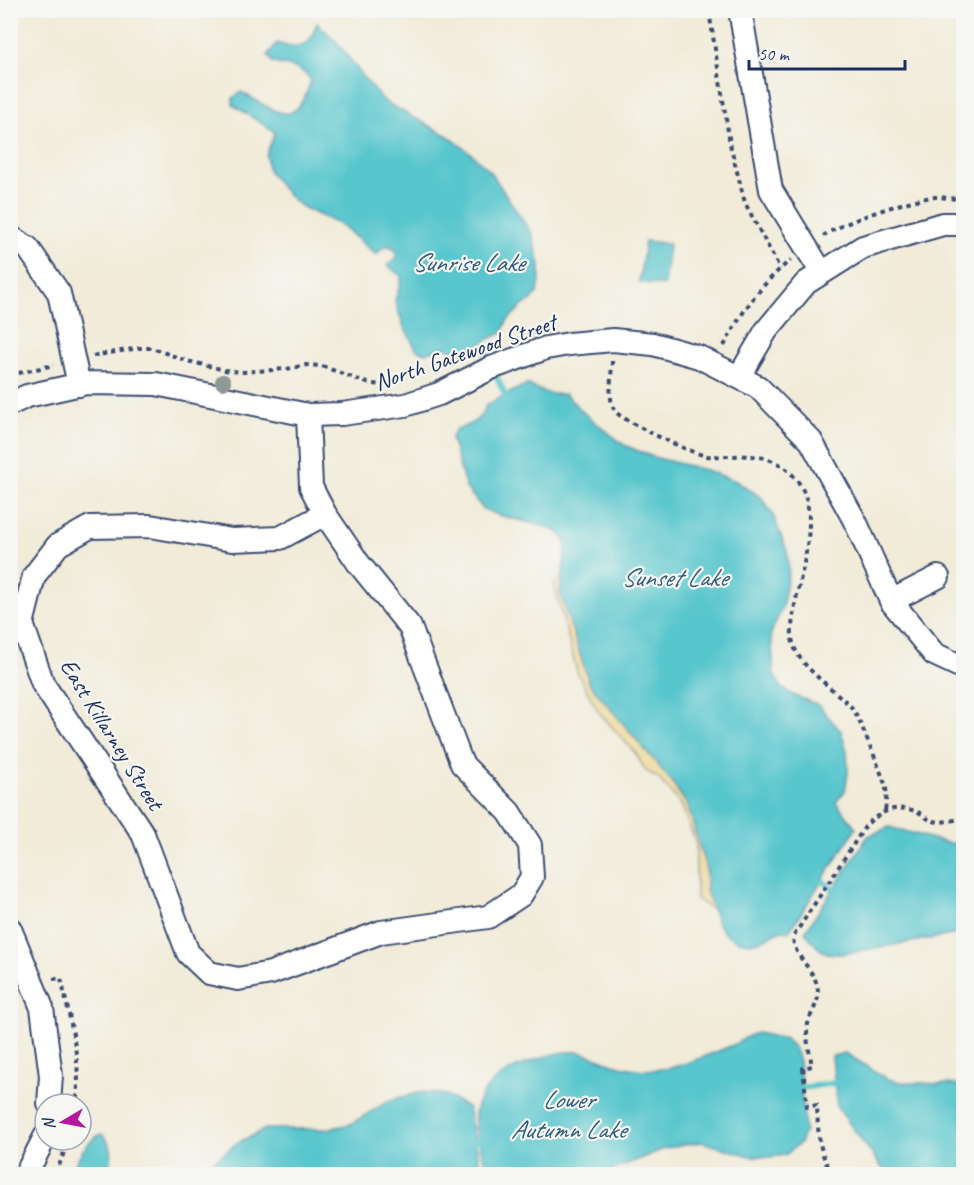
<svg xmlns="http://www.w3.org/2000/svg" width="974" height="1185" font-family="Caveat,sans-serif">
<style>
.sand{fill:#eeda9e;stroke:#84847e;stroke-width:1.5}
.water{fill:#58c6cd;stroke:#3a7a96;stroke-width:1.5}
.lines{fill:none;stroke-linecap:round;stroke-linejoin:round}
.stream{stroke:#58c6cd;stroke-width:6}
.minor-casing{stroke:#3b4b70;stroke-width:26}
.path{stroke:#3b4b70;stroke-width:4;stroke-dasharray:4.5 4.5;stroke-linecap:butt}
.minor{stroke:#fff;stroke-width:22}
.tree{fill:#909897}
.labels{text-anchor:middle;stroke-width:4.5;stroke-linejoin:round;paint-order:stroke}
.street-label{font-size:24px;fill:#1b2f5e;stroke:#f6f6f2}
.water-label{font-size:26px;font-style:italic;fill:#2d5c7f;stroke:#f6f6f2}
</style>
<rect width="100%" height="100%" fill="#f6f6f2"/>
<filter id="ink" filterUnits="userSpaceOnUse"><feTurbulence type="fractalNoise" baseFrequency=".0167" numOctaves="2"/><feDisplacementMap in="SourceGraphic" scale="12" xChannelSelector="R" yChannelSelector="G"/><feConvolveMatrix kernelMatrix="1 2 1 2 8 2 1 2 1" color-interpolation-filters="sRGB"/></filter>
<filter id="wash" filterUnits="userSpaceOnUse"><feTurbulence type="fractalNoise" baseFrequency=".008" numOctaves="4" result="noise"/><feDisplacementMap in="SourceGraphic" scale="24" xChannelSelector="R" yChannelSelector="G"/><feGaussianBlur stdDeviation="1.35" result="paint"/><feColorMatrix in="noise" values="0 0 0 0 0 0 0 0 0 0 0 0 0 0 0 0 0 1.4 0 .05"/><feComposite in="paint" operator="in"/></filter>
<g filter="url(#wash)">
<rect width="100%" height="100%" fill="#f1ebd8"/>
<path class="sand" d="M562,578L560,592L672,782L688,806L706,869L707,890L714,911L696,899V844L681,804L659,779L645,770L636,754L598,711L577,672L554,584Z"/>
<path class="water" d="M317,23L338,43L364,78L385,102L448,136L473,155L490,171L532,234L540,265V281L538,292L532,300L522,306L507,321L502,333L459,353L445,347L424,353L416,349L403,325L395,301L400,285L401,276L387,265L393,261L397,255L395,249L390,246L383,247L376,255L341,225L308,210L295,202L279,185L268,170L266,155L275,132L233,105V98L241,92C277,111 295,133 311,80C301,67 289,66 273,63L268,55L277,43C287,47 304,49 311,38C313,34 315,28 317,23Z
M645,241L669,244L664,286L639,282Z
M527,384C540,391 550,396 565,394L584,413L624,445L653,457L706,470L736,481L761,497L773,515L787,551L789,571L782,608L771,633L774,675L782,688L793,695L818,705L841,731L847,751L848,773L845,791L836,802L856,828L789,932L781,930L763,940L750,943L738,941L725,934L718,924L706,890V869L688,806L672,782L589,683L560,592L566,549L565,541L560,533L546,527L498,515L483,509L466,488L451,438L456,429C469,426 483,419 486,405Z
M889,827L948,843L963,844V933L841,954C820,955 817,947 805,932L868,836Z
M757,1033L786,1039L794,1047L799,1061L805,1131L800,1143L785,1155L770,1157L750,1156L702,1142L666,1148L603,1174H516L485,1163C481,1147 471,1125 476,1109C478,1100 486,1088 493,1082C510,1067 556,1049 578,1052C590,1054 602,1060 613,1064C628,1069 648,1071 663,1069C679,1067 717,1052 733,1045C741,1041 748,1035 757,1033Z
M845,1053L886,1078L899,1082L963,1085V1174H888L883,1169L837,1107L832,1056Z
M423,1092L447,1095L468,1108L480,1164V1174H197L237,1143L266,1129H327L351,1124L390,1100Z
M102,1134C116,1150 111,1155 110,1174H71C76,1160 87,1139 102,1134Z"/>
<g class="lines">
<path class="stream" d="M481,343L505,395
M822,881L834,889
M801,1088L835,1083
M475,1141L480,1140"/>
</g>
</g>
<g filter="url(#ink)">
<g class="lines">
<defs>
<path id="minor" d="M740,10L771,190L822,273
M10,237L28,248L59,293L79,385
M739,377L766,331L806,283L863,247L943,224H964
M10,404L27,396L86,383L156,384L308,415L342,414L405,405L439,394L491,368L546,348L569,344L613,340L653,344L699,357L758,387L811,441L856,523L891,601L934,654L964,668
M308,415L311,487L325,514L359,564L410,627L462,764L509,812L530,845L532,877L521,895L488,917L381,932L271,973L238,979L209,973L188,953L143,834L43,684L22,624L34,576L58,545L90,527L150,526L232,540L280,538L325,514
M891,601L938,577
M10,929L42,1008L51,1076L49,1104
M26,1174L45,1137"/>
</defs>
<use href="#minor" class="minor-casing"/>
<path class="path" d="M709,11L730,144L745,203L780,269
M823,236C843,222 911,198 935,197C944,197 954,199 964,199
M724,346C740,314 762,282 791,260
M93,356L138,348H152L187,361L225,370L241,372L287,369L306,365L322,366L367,383L381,385
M612,361C612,376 607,398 615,411C620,420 695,455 707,456C732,458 759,450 782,466C838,504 789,587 792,637C794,666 835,688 853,709C857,714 885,780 886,788C887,795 886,803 885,811
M10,375L54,365
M53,979L61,978C69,1016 83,1066 76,1104
M56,1174L67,1144
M833,1174C818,1154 818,1130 817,1105L807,1107L803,1068L812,1066C810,1053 805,1037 808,1024C810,1013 819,1004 818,992C817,969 794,960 793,937L866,825C882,810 897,804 918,812C922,814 926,818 930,820C941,824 953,820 964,818"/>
<use href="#minor" class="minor"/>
</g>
<circle class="tree" cx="223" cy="382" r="8"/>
</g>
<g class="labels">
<g class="street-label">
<text transform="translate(465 352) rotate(-19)" y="8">North Gatewood Street</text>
<text transform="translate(112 734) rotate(58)" y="8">East Killarney Street</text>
</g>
<g class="water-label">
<text x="468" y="271">Sunrise Lake</text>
<text x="674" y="586">Sunset Lake</text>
<text x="568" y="1108">Lower<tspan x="568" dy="30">Autumn Lake</tspan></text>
</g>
</g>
<rect width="974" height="1185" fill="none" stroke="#f6f6f2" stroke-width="36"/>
<g transform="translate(63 1122) rotate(260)"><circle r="28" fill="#f6f6f2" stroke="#9ea6b7" stroke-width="1.5"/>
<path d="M0-4.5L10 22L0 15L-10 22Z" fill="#b5179e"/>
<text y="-9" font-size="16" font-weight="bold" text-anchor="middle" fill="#1b2f5e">N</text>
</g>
<path d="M749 60v9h156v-9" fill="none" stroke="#1b2f5e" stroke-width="3"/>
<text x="758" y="60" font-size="18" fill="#1b2f5e" stroke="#f6f6f2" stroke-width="4.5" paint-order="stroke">50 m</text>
</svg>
